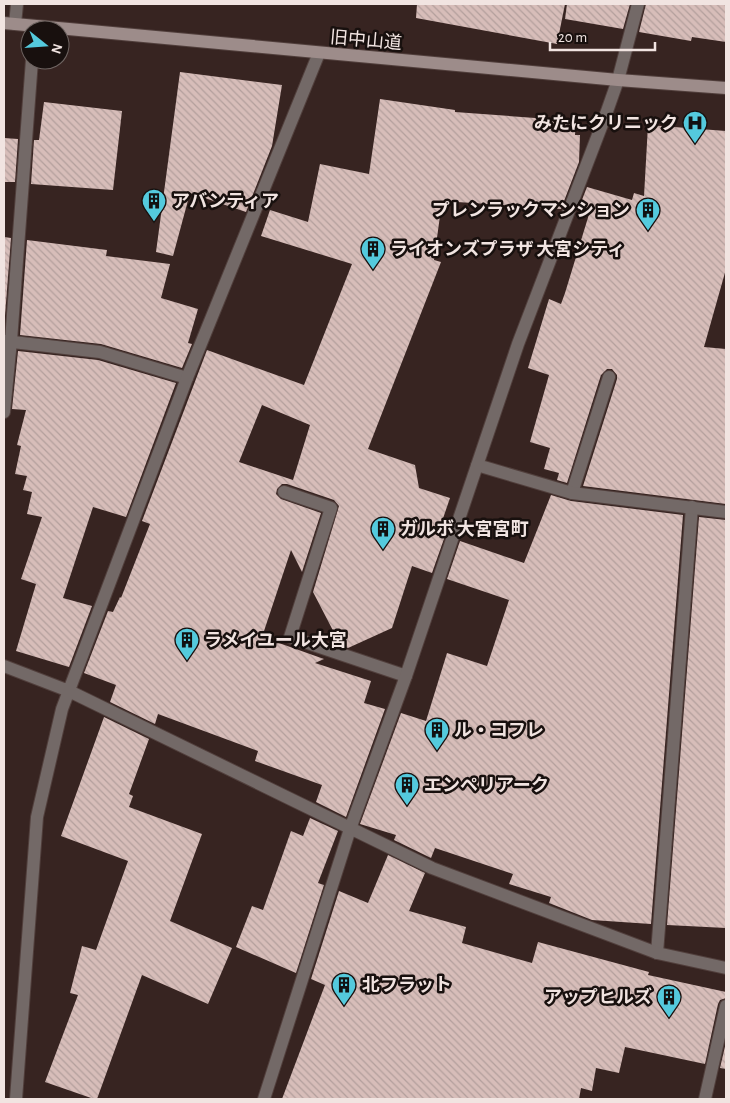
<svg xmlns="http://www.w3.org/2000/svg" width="730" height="1103" font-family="'Alegreya Sans','Noto Sans JP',sans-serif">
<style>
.building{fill:url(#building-back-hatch);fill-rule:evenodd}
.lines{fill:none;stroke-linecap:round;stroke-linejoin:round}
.lane-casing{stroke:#513f3c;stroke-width:14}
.street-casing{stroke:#513f3c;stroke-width:14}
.secondary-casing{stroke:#513f3c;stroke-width:14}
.lane{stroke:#736967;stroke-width:12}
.street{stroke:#736967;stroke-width:12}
.secondary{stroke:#9d8c8a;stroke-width:12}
.labels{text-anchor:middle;stroke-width:5;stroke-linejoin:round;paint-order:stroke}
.street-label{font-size:18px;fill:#f1e4e1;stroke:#18100e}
.poi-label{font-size:18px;font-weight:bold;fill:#f1e4e1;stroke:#18100e;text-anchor:start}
</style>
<defs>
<pattern id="building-back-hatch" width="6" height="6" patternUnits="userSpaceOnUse" patternTransform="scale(1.25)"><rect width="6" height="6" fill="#d7bdb9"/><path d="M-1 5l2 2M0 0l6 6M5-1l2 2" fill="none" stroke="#b39f9c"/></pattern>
</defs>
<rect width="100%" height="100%" fill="#372421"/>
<path class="building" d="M417,4H565L557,44L416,18Z
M567,4H630L623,29L565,19Z
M646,4H726V42L692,37L691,41L639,32Z
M180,72L282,85L272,146L246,212L190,193L173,256L156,252Z
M380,99L455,110V112L576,121L575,135H580L579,162L561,209L442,201L434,260L441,262L368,449L415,465L419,488L450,498L438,533L445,536L432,573L412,566L392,628L348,648L341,646L313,592L339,506L334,500L287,484H282L277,489L276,494L281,499L321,513L302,572L291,550L262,637L324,659L315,663L371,681L364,703L385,709L346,817L316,802L322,785L255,761L258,751L158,714L155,724L110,702L116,685L84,673L108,611L113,612L120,597L121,598L150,524L142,521L207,350L304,385L352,264L261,236L270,210L308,222L320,164L369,174ZM262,405L310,425L293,480L239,462Z
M44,102L122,111L113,190L31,184L34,140H39Z
M648,125L726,131V269L704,347L726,349V504L583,486L617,379V375L612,369H607L601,375L567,483L557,480L559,473L544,469L550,448L530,442L549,375L528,368L549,299L561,304L565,293L590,211L578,210L587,187L632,200L634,193L644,196Z
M4,138L18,139L15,182H4Z
M4,237L11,238L4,329Z
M27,240L107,250L106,256L170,264L161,298L198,309L188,343L192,344L182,368L101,344L20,335Z
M18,351L98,360L176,383L126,517L93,507L63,598L92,606L69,667L16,651L36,584L21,579L42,517L27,514L32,492L23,490L27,476L15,474L21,446L17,445L26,410L12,409Z
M551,495L571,501L683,515L651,924L592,920L549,903L551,897L509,884L513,874L435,848L431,858L394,840L396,835L360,824L401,713L426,721L447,653L487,666L509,600L447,579L460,541L524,563Z
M699,517L726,520V928L667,925Z
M104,717L149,739L129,794L133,796L129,807L202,834L170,921L232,948L208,1004L142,975L97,1099H94L45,1082L78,995L70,993L82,946L96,950L128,861L61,836Z
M310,818L338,831L318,883L324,885L296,973L236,947L252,906L263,910L291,831L303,836Z
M388,855L425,873L409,911L466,927L462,943L532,963L538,942L649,972L648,975L726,992V998L720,1000L718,1004L705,1064L625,1047L619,1073L596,1068L592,1091L581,1088L579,1099H282L325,985L311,979L339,891L368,903Z
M726,1042V1069L720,1068Z"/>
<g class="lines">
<defs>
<path id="lane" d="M15,24L17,4
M4,341L100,352L187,378
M4,412L11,341L32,60
M284,492L331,508L290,637L406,676
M572,493L609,377
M657,953L692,507"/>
<path id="street" d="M477,465L572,493L726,512
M4,666L69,691L432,868L657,953L726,968
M16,1099L37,817L62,709L187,378L319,53
M264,1099L350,829L406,676L518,344L606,114L618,80L638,4
M705,1099L726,1006"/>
<path id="secondary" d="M4,23L618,80L726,88"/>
</defs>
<use href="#lane" class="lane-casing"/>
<use href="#street" class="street-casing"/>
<use href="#secondary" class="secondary-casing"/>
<use href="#lane" class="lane"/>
<use href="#street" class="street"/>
<use href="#secondary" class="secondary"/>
</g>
<defs>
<symbol id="hospital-pin" viewBox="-11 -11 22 30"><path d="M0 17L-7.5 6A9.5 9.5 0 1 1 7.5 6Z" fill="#54cadd" stroke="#18100e"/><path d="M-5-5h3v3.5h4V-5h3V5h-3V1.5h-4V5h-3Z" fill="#111"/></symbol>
<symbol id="building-pin" viewBox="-11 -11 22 30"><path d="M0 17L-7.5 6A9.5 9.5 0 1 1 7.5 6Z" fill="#54cadd" stroke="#18100e"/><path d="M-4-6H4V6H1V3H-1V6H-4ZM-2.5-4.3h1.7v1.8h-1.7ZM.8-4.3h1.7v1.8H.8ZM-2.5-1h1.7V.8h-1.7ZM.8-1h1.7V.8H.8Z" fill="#111"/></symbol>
</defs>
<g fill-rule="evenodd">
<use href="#hospital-pin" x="681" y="109" width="28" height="38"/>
<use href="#building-pin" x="140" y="187" width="28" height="38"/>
<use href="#building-pin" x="634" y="196" width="28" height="38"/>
<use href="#building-pin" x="359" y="235" width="28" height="38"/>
<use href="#building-pin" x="369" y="515" width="28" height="38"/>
<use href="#building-pin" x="173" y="626" width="28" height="38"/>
<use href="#building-pin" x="423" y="716" width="28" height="38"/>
<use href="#building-pin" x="393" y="771" width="28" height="38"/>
<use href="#building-pin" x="330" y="971" width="28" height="38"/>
<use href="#building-pin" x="655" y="983" width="28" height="38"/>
</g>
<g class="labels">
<g class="street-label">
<text transform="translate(366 40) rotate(5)" y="6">旧中山道</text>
</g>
<g class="poi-label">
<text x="678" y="129" text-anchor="end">みたにクリニック</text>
<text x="172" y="207">アバンティア</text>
<text x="630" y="216" text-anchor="end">プレンラックマンション</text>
<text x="390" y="255">ライオンズプラザ 大宮シティ</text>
<text x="400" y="535">ガルボ 大宮宮町</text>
<text x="204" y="646">ラメイユール大宮</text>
<text x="454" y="736">ル・コフレ</text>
<text x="424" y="791">エンペリアーク</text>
<text x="362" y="991">北フラット</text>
<text x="652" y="1003" text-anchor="end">アップヒルズ</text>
</g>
</g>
<rect width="730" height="1103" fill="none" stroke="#f1e4e1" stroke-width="10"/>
<g transform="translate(45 45) rotate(107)"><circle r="24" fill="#18100e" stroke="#6f6562"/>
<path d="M0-4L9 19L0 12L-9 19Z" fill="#54cadd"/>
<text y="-8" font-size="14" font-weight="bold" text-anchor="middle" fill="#f1e4e1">N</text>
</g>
<path d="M550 42v8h105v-8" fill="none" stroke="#f1e4e1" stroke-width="2.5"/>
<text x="558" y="42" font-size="15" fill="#f1e4e1" stroke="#18100e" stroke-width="4" paint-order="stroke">20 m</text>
</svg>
